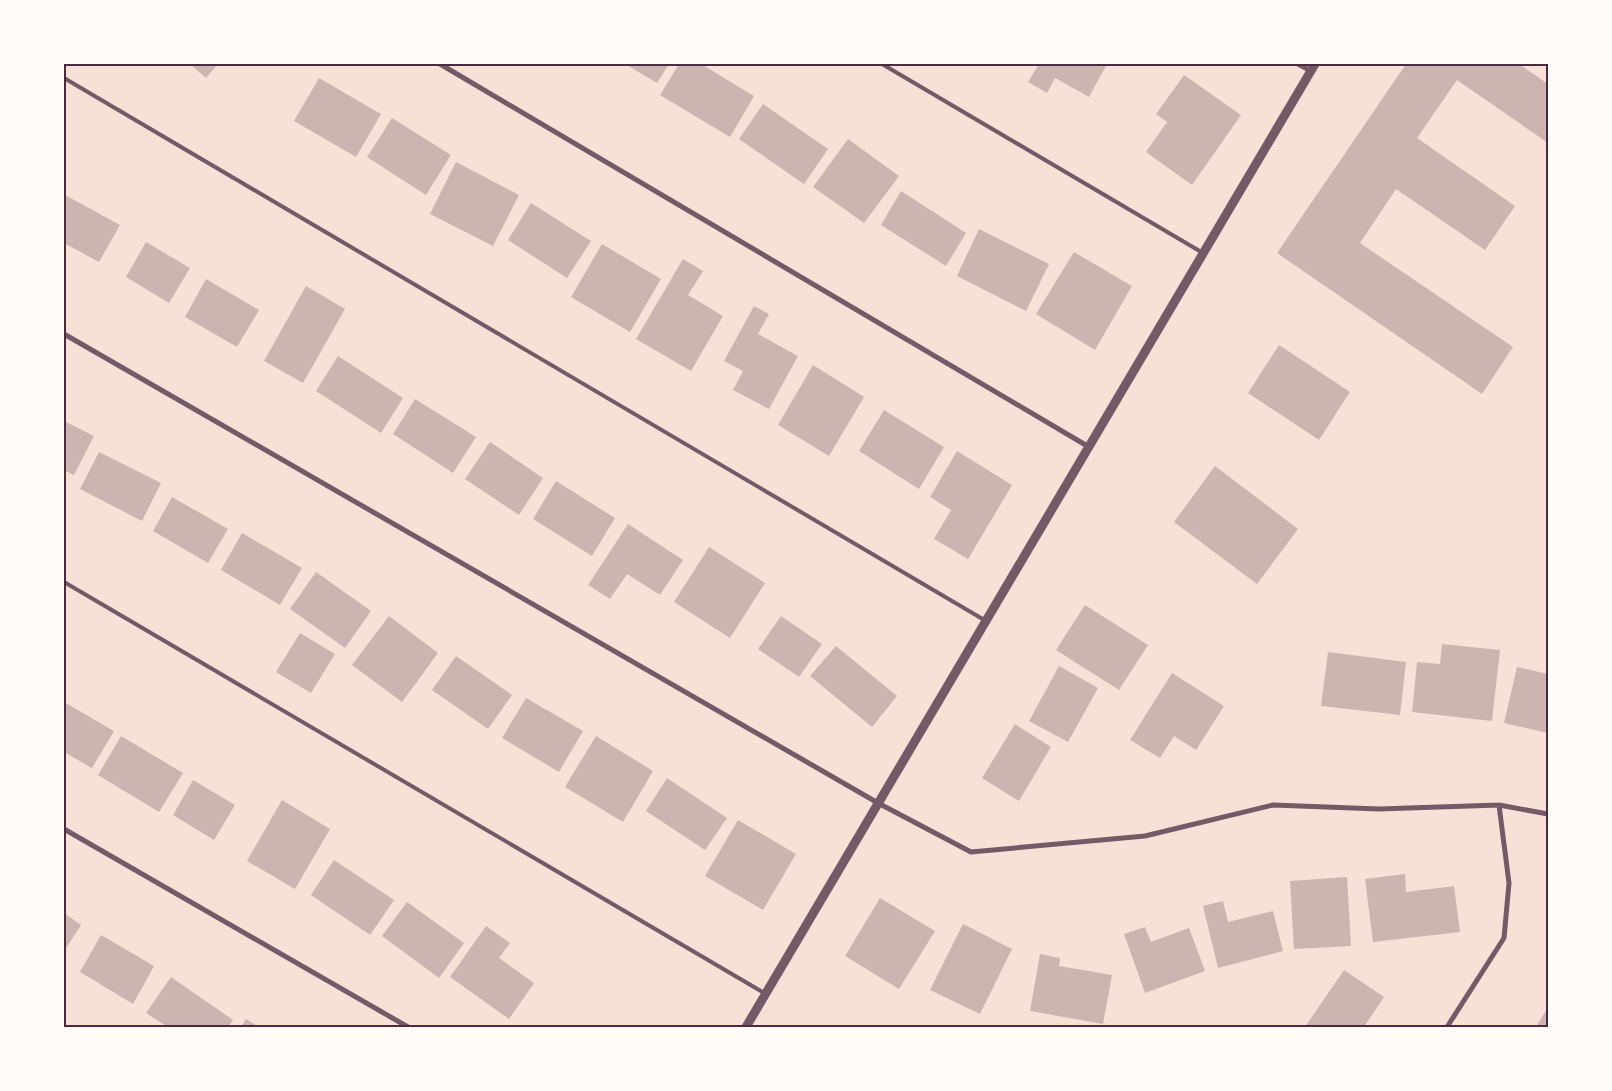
<svg xmlns="http://www.w3.org/2000/svg" width="1612" height="1091" font-family="'Work Sans',sans-serif">
<style>
.building{fill:#ccb4b1}
.lines{fill:none;stroke-linecap:round;stroke-linejoin:round}
.service{stroke:#755966;stroke-width:4}
.minor{stroke:#755966;stroke-width:5}
.tertiary{stroke:#755966;stroke-width:9}
.neatline{fill:none;stroke:#4a2c40;stroke-width:2}
</style>
<rect width="100%" height="100%" fill="#f7e1d7"/>
<path class="building" d="M190,64H218L206,78Z
M625,64H669L657,83Z
M679,64H701L754,96L730,137L660,95Z
M1039,64H1107L1089,97L1055,78L1047,93L1028,82Z
M1406,64H1519L1548,84V143L1457,80L1417,138L1515,206L1485,250L1396,189L1360,243L1513,347L1482,394L1277,253Z
M1184,75L1241,115L1192,185L1146,152L1167,122L1156,114Z
M319,78L381,114L356,157L294,121Z
M763,104L828,149L804,184L739,139Z
M392,118L451,155L426,195L367,157Z
M848,139L899,176L864,223L813,187Z
M456,162L519,195L493,246L430,214Z
M901,191L966,233L946,266L881,225Z
M65,195L120,225L99,262L64,243V198Z
M531,203L591,241L567,278L508,240Z
M979,229L1049,264L1026,311L957,276Z
M146,242L190,268L169,303L126,277Z
M602,244L661,279L630,332L571,297Z
M1074,252L1132,286L1095,350L1036,314Z
M683,259L703,271L688,295L723,316L691,371L636,339Z
M206,279L259,310L237,347L185,317Z
M306,286L345,309L303,383L264,361Z
M754,306L769,314L758,334L798,356L769,409L733,390L743,371L724,361Z
M1279,345L1350,392L1319,440L1248,393Z
M338,356L403,398L381,433L316,391Z
M813,365L864,397L829,456L778,425Z
M415,399L476,437L453,473L393,434Z
M884,410L944,447L919,489L859,451Z
M64,421L94,436L74,475L64,470Z
M490,442L543,478L519,515L465,479Z
M957,451L1012,485L968,559L934,539L951,510L930,497Z
M99,452L161,483L142,521L80,489Z
M1215,466L1298,529L1257,584L1174,522Z
M556,481L615,518L592,556L533,519Z
M172,497L228,529L208,563L153,531Z
M628,524L683,560L660,595L627,574L610,599L588,585Z
M242,533L302,568L280,605L221,570Z
M709,547L765,583L730,638L674,602Z
M316,572L371,611L345,648L290,609Z
M1085,605L1148,645L1119,690L1056,650Z
M389,616L438,653L402,702L352,665Z
M781,616L822,644L799,677L758,649Z
M300,633L335,654L311,693L276,672Z
M1442,644L1500,650L1492,721L1412,712L1417,662L1440,664Z
M836,646L897,696L872,727L810,676Z
M1328,652L1406,662L1400,715L1321,706Z
M456,656L512,695L488,729L432,690Z
M1059,666L1098,688L1068,742L1029,721Z
M1517,667L1548,674V733L1504,723Z
M1172,673L1224,706L1196,750L1174,736L1160,758L1130,740Z
M526,698L583,731L559,772L502,738Z
M64,702L114,731L92,768L64,752Z
M1015,724L1051,747L1019,801L982,778Z
M121,736L183,773L159,812L98,775Z
M596,736L653,771L623,822L565,787Z
M667,778L727,818L705,850L646,811Z
M193,780L235,805L214,840L173,815Z
M282,800L330,829L295,889L247,861Z
M738,820L796,854L763,910L705,876Z
M334,860L394,900L370,935L311,895Z
M1405,874L1406,892L1454,886L1460,932L1373,942L1365,879Z
M1347,877L1351,946L1294,949L1290,881Z
M880,898L935,931L899,989L845,956Z
M1223,901L1228,922L1273,911L1283,951L1218,968L1203,906Z
M407,902L464,943L439,978L382,936Z
M64,913L81,925L64,951Z
M963,924L1012,949L980,1014L930,990Z
M486,926L510,943L499,958L534,983L509,1019L450,977Z
M1145,927L1151,942L1189,928L1205,971L1145,993L1124,934Z
M101,935L154,966L133,1004L80,972Z
M1040,954L1060,958L1059,966L1112,975L1103,1024L1030,1011Z
M1344,970L1384,997L1364,1027H1305Z
M171,977L233,1020L228,1027H165L166,1026L146,1013Z
M1548,1007V1027H1536Z
M246,1019L259,1027H241Z"/>
<g class="lines">
<path class="service" d="M882,64L1203,253
M64,78L986,621
M64,582L766,994"/>
<path class="minor" d="M440,64L1089,447
M1298,64L1311,71
M64,334L878,803L971,852L1145,836L1273,805L1379,809L1499,805L1548,814
M64,829L408,1027
M1447,1027L1504,938L1509,883L1499,805"/>
<path class="tertiary" d="M746,1027L1315,64"/>
</g>
<rect width="1612" height="1091" fill="none" stroke="#fffaf5" stroke-width="130"/>
<rect x="65" y="65" width="1482" height="961" class="neatline"/>
</svg>
